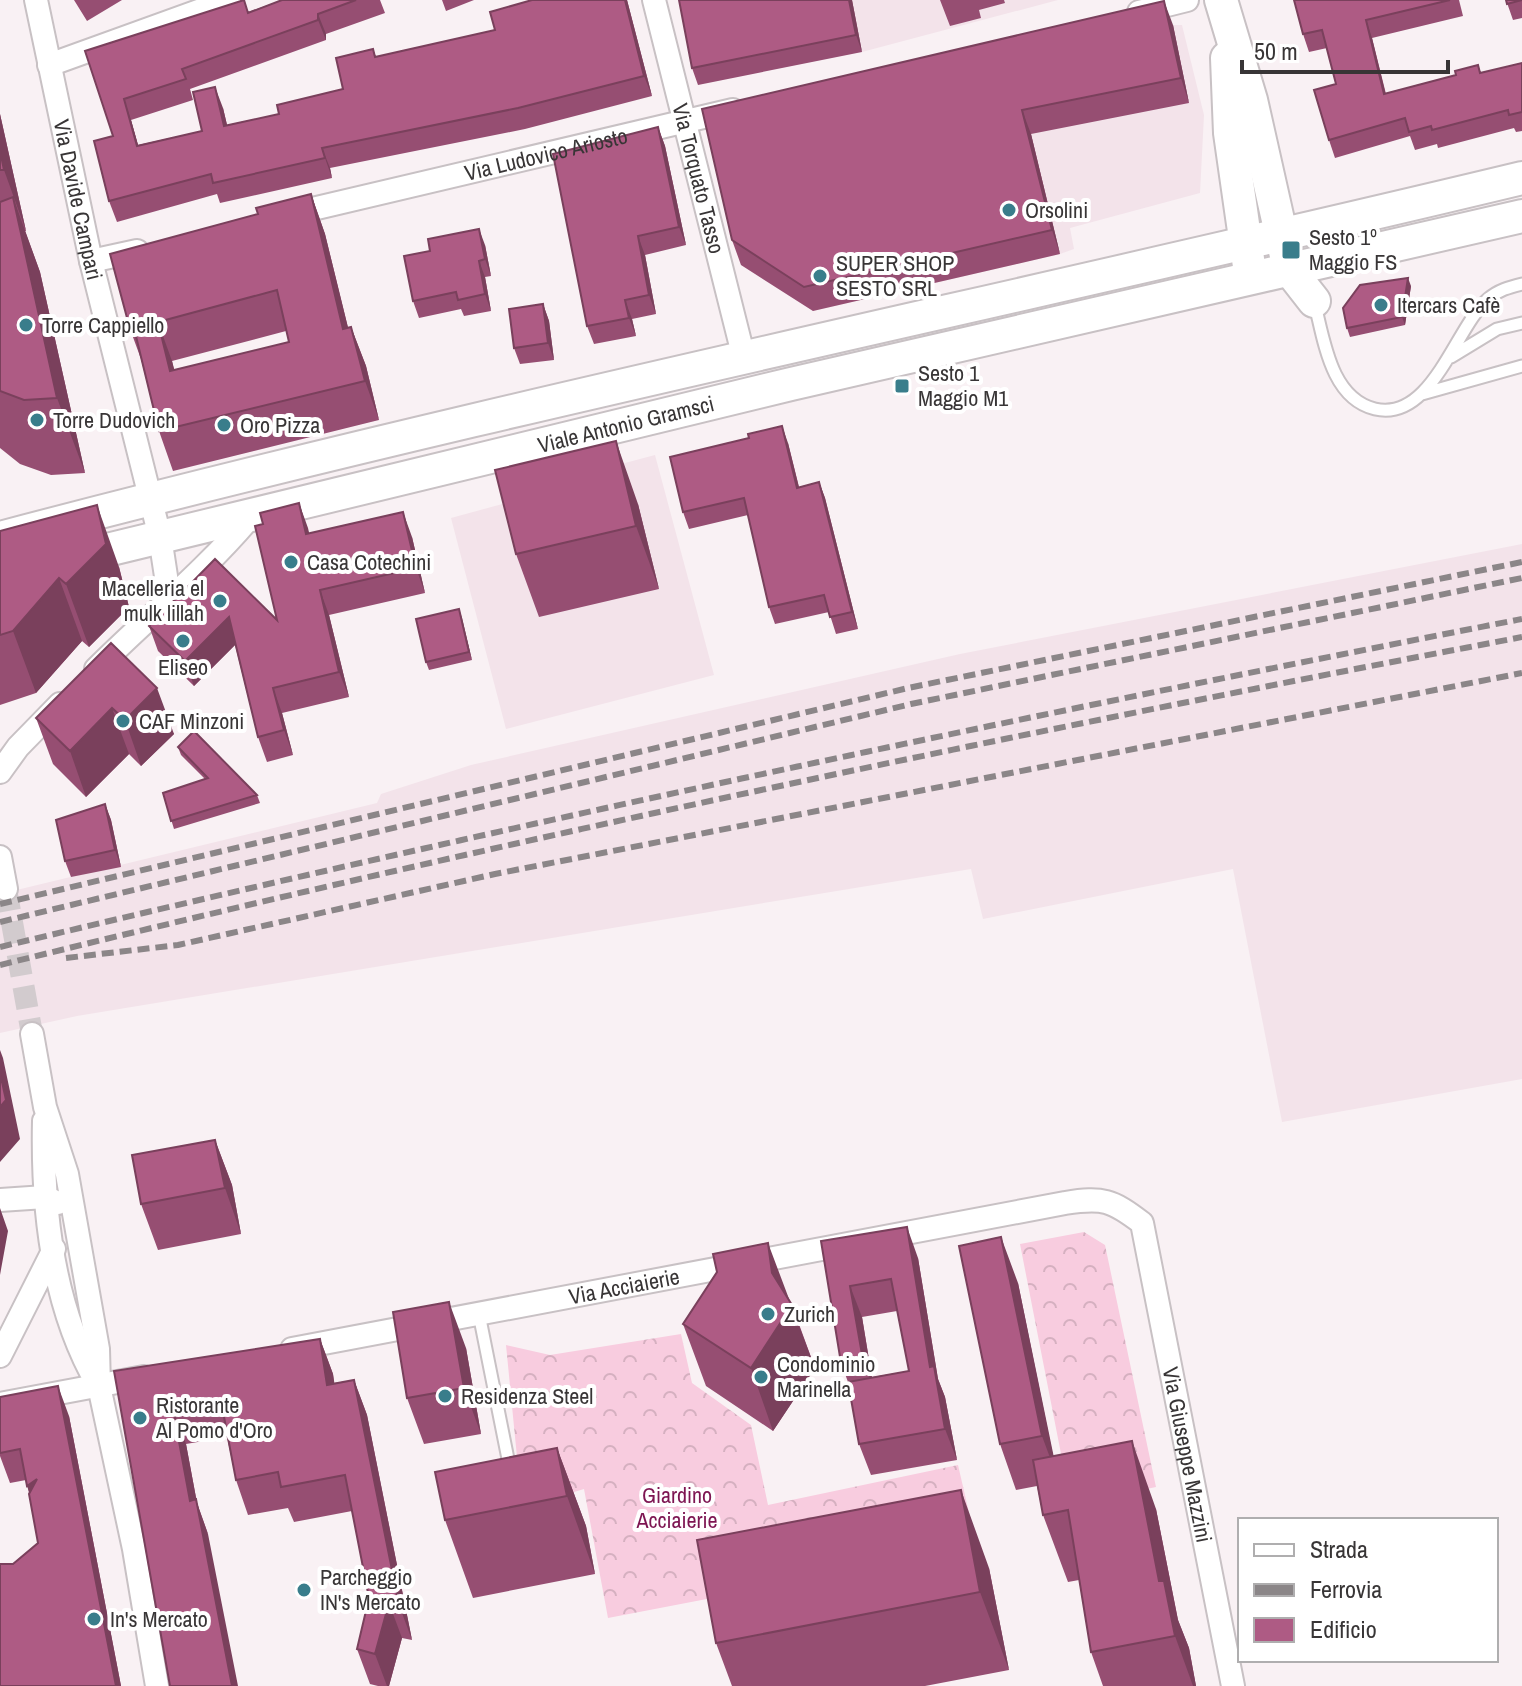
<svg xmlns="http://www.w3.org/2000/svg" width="1522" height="1686" font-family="'Archivo Narrow',sans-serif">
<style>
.built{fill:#f3e3ea}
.forest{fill:url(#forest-crowns)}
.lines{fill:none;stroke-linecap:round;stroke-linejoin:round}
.minor-tunnel{stroke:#d2cbce;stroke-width:22;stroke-dasharray:22 11;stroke-linecap:butt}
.service-casing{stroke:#c8c1c4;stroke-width:15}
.minor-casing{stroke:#c8c1c4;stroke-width:26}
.secondary-casing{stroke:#c8c1c4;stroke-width:36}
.service{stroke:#fff;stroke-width:11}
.minor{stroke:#fff;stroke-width:22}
.secondary{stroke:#fff;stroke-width:32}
.rail{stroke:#8b8688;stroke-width:6;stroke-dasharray:12 6;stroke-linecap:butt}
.wall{fill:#964e72;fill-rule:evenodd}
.shaded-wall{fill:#7a405c}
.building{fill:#ae5b84;stroke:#7a405c;stroke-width:2;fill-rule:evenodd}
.poi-dot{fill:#397d8b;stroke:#fff;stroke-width:3}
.labels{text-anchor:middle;stroke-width:8;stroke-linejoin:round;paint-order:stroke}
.street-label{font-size:22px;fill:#383536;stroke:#fff}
.poi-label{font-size:22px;fill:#383536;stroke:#fff;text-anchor:start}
.park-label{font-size:22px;fill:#7d1552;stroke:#fff}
</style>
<defs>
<pattern id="forest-crowns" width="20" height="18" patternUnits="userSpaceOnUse" patternTransform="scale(2)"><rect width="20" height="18" fill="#f8ccdf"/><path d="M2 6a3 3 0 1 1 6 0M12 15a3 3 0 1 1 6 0" fill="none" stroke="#d5b0c0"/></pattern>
</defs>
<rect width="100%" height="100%" fill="#f9f1f4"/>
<path class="built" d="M852,0H1058L862,52Z
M1173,25H1182L1204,115L1200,193L1070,228L1074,249L1060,254L813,311L741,265L711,133Z
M655,455L714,675L506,729L451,518L506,503L505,495Z
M1522,544V1079L1282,1122L1233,869L983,919L971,869L77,1016L0,1033V894L377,803L381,794L471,765L960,654Z"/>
<path class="forest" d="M1084,1232L1105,1245L1156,1487L1071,1505L1020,1244Z
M681,1334L692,1383L751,1425L768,1505L958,1465L977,1547L608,1618L584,1489L522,1508L506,1345L550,1355Z"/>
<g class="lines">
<path class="minor-tunnel" d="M6,889L32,1034"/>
<defs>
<path id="service" d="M1314,301C1324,339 1330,398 1375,409C1432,422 1455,328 1488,299C1498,290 1510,287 1522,284
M1451,357L1497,329L1522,323
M1422,394L1522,366
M479,1314L510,1469"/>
<g id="minor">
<path id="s1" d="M36,0L91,261L160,537L169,596"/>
<path id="s2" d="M654,0L744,358"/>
<path d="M1139,12L1187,0"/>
<path d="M49,65L229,0"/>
<path id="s3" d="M287,215L733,110"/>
<path d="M91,261L137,251"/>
<path d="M96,669C147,618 205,571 251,516"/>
<path d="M0,772L18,747L60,704"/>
<path d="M0,857L6,889"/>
<path d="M32,1034L45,1107L67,1174L98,1349L99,1386L134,1549L157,1686"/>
<path d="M44,1121C42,1209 53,1308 98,1385"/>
<path d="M0,1200L45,1197L58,1203"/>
<path id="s4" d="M292,1349L1065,1203C1103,1197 1112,1200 1142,1223L1233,1686"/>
<path d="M0,1356L54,1249"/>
<path d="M0,1404L144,1377"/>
</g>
<g id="secondary">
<path d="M1221,0L1251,100L1289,269L1314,301"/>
<path d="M1227,58L1230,133L1249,266"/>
<path d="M0,538C504,405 1015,300 1522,178"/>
<path id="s5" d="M0,576L791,384L1522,216"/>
</g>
</defs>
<use href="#service" class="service-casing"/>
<use href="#minor" class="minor-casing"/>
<use href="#secondary" class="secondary-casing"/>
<use href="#service" class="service"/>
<use href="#minor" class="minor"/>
<use href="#secondary" class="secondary"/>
<path class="rail" d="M0,904L908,688L1522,562
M0,922L911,704L1522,578
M0,947C505,826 1012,718 1522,619
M66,958L178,945L495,874L1522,673
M0,965C504,840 1012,734 1522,637"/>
</g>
<path class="wall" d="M74,0H122L87,21Z
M282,0H380L385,13L326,34V40L190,89L193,100L131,120L138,145L202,131L223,108L227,125L279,114L343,89L373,49L376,57L627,0L652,96L525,129L330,168L332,178L220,203L217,194L117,222L109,201L113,136L85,51L248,12Z
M442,0H474L446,11Z
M852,0L862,52L698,85L692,68Z
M940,0H1004L1005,3L979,10L981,18L950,26Z
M1294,0H1459L1463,16L1372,38L1386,94L1456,75L1478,65L1481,73L1522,63V131L1516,132L1514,128L1438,148L1437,144L1415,150L1410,136L1335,158L1329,140L1336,84L1327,48L1309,52L1303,34Z
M1506,0H1522V18L1513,20Z
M1173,25L1189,103L1031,134L1060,254L813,311L741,265L732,240Z
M0,114L26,231H25L40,272L85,473L51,475L20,464L0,448Z
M658,127L665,146L686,245L645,255L656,314L632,319L636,336L594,344L587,326Z
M311,194L325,234L348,328L351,327L366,366L379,420L173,471L159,431L141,359L130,329L258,214ZM286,331L289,342L174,370L172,361Z
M485,245L491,276L485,277L491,311L464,316L461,309L419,318L413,301Z
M1411,286L1405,325L1350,337L1347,328Z
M543,304L549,321L554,360L520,364L514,348Z
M788,443L799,487L819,482L825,498L858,629L836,634L829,612L775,624L769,607L748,515L689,529L683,512Z
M299,503L309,534L412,537L425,593L329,615L349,697L282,713L293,755L267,762L258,737L235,645L194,686L158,651L149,626L277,620L263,524Z
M638,504L659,589L539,617L516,554Z
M0,531L119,567L129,607L89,647L82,641L36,693L0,705Z
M459,609L472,660L429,670L426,662Z
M111,643L174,734L141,766L129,754L86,797L53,764L36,718Z
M178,747L257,795L260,803L174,829L163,793L205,779L181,755Z
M105,804L111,820L121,867L71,877L65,861Z
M215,1140L232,1185L241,1234L158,1250L141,1204Z
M821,1241L918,1258L938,1379L945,1397L957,1460L871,1475L859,1444L848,1382L841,1363ZM897,1311L909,1371L872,1377L862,1317Z
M1018,1283L1053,1456L1156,1509L1178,1620L1189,1648L1196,1686H1103L1091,1652L1079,1580L1068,1582L1043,1515L1037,1486L1016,1490L1000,1444Z
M789,1300L792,1305L815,1368L773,1431L706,1386L683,1324Z
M320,1339L333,1374L334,1383L354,1380L367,1415L412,1640L402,1638L389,1686H378L370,1684L357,1649L369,1598L352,1511L294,1522L288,1508L248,1515L236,1480L227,1437L186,1444L197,1503L208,1534L114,1371Z
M466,1348L481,1434L424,1444L407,1398Z
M0,1397L69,1416L121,1686H0L13,1564L38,1543L29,1493L26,1480L10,1483L0,1456Z
M557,1448L586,1526L595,1574L473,1598L445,1520Z
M989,1568L1009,1670L925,1686H732L716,1643Z"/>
<path class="shaded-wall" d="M625,0H627L652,96L644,76Z
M849,0H852L862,52L856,35Z
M1164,1L1173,25L1189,103L1181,78Z
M318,14L326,34V40L318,20Z
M1366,20L1372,38L1390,112L1384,94Z
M215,87L223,108L232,146L224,126Z
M124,99L131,120L144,166L137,146Z
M1022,110L1031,134L1060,254L1052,230Z
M0,114L26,231L4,170L0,151Z
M658,127L665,146L686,245L679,227Z
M322,148L330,168L332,178L325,158Z
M311,194L325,234L358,368L343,329Z
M13,197L40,272L85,473L57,398Z
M479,229L485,245L491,276L485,259Z
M638,236L645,255L656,314L649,295Z
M479,261L485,277L491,311L485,294Z
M1408,278L1411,286L1405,325L1402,317Z
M625,300L632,319L636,336L629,318Z
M543,304L549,321L554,360L548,343Z
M158,322L172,361L185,410L170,371Z
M351,327L366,366L379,420L365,381Z
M782,426L788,443L803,504L797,488Z
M616,441L638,504L659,589L636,526Z
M819,482L825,498L858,629L852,612Z
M299,503L308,528L315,559L306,534Z
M97,505L119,567L129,607L89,647L66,584Z
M403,512L412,537L425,593L416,568Z
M59,578L82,641L36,693L13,631Z
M320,590L329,615L349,697L339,672Z
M459,609L462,618L472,660L469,652Z
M229,617L238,642L194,686L185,661Z
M157,688L174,734L141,766L125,720Z
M273,688L282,713L293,755L284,730Z
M112,708L129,754L86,797L70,751Z
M105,804L111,820L121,867L115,850Z
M0,1050L3,1058L20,1139L0,1162Z
M215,1140L232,1185L241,1234L225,1188Z
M0,1208L8,1231L0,1275Z
M907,1227L918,1258L938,1379L945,1397L957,1460L945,1429L930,1367Z
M1001,1237L1018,1283L1059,1482L1042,1436Z
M768,1243L815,1368L773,1431L751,1368L772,1273Z
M850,1286L862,1317L874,1391L863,1360Z
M449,1302L466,1348L481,1434L464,1388Z
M320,1339L333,1374L340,1420L327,1385Z
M354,1380L367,1415L412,1640L399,1605Z
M58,1386L69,1416L121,1686H116Z
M173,1409L186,1444L197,1503L208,1534L238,1686H232L190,1501Z
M1132,1441L1156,1509L1178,1620L1189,1648L1196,1686H1193L1175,1636L1159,1581Z
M557,1448L586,1526L595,1574L567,1496Z
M37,1479L38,1516L27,1486Z
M961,1490L989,1568L1009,1670L980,1592Z
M389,1603L402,1638L389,1686H387L375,1654Z"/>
<path class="building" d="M244,0L248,13L282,0H356L318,14V20L182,69L186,79L124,99L137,146L202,131L193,92L215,87L224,126L279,114L277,105L343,89L336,58L373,49L375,57L495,30L490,12L532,0H625L644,76L518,108L322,148L325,158L213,183L211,174L109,201L94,141L113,136L85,51Z
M679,0H849L856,35L692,68Z
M1294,0H1450L1366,20L1384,94L1456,75L1455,71L1478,65L1480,73L1522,63V112L1509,115L1508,110L1432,130L1431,126L1409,132L1405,118L1329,140L1314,90L1336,84L1322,30L1303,34Z
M1506,0H1522L1507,4Z
M1164,1L1181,78L1022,110L1052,230L804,287L732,240L702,109Z
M658,127L679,227L638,236L649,295L625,300L629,318L587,326L553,154Z
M0,151L4,170H0Z
M311,194L343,329L351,327L365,381L159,431L134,328L130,329L110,254L258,214L256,208ZM277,290L289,342L170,371L158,322Z
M13,197L57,398L24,400L0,391V202Z
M479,229L485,259L479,261L485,294L458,300L456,292L413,301L404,256L430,251L428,239Z
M1408,278L1402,317L1347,328L1343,308L1360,285Z
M543,304L548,343L514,348L509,309Z
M782,426L797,488L819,482L852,612L830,617L824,595L769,607L744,498L683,512L670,457L749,438L748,434Z
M616,441L636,526L516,554L495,470Z
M299,503L306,534L403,512L416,568L320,590L339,672L273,688L284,730L258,737L229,617L185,661L149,626L215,559L277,620L255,526L263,524L260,513Z
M97,505L106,544L66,584L59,578L13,631L0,635V531Z
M459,609L469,652L426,662L416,619Z
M111,643L157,688L125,720L112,708L70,751L36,718Z
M194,731L257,795L171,821L163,793L208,778L178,747Z
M105,804L115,850L65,861L56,820Z
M0,1073L6,1100L0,1107Z
M215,1140L225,1188L141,1204L132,1155Z
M907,1227L930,1367L934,1366L945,1429L859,1444L848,1382L909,1371L891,1279L850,1286L863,1360L841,1363L821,1241Z
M1001,1237L1042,1436L1000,1444L959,1246Z
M768,1243L772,1273L792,1305L751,1368L683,1324L717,1272L713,1254Z
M449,1302L464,1388L407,1398L393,1312Z
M320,1339L327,1385L354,1380L399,1605L389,1603L375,1654L357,1649L369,1598L345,1475L281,1487L278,1472L236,1480L221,1401L173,1409L190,1501L196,1499L232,1686H170L114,1371Z
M58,1386L116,1686H0V1564H13L38,1543L29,1494L37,1479L27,1486L20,1449L0,1453V1397Z
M1132,1441L1159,1581H1164L1175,1636L1091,1652L1068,1510L1043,1515L1033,1460Z
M557,1448L567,1496L445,1520L435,1472Z
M961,1490L980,1592L716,1643L697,1540Z"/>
<g class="poi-dot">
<circle cx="1009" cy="210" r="8"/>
<rect x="1281" y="240" width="20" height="20" rx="4"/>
<circle cx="820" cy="276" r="8"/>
<circle cx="1381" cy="305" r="8"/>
<circle cx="26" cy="325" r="8"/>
<rect x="894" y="378" width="16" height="16" rx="4"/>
<circle cx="37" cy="420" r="8"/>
<circle cx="224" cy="425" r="8"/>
<circle cx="291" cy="562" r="8"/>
<circle cx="220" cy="601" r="8"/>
<circle cx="183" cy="641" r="8"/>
<circle cx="123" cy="721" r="8"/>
<circle cx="768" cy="1314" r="8"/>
<circle cx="761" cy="1377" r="8"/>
<circle cx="445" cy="1396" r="8"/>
<circle cx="140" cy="1418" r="8"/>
<circle cx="304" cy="1590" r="8"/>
<circle cx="94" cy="1619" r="8"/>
</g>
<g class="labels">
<g class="street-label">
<text dy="8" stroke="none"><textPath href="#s3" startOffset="266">Via Ludovico Ariosto</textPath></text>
<text dy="8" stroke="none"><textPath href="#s2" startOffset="184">Via Torquato Tasso</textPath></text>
<text dy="8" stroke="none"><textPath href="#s1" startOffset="204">Via Davide Campari</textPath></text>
<text dy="8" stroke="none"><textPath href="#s5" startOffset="644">Viale Antonio Gramsci</textPath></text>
<text dy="8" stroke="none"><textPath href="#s4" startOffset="338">Via Acciaierie</textPath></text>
<text dy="8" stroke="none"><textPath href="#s4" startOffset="1106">Via Giuseppe Mazzini</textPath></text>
</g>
<g class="poi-label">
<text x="1025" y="218">Orsolini</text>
<text x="1309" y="245">Sesto 1º<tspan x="1309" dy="25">Maggio FS</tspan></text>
<text x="836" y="271">SUPER SHOP<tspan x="836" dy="25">SESTO SRL</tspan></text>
<text x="1397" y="313">Itercars Cafè</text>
<text x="42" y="333">Torre Cappiello</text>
<text x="918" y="381">Sesto 1<tspan x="918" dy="25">Maggio M1</tspan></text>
<text x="53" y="428">Torre Dudovich</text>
<text x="240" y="433">Oro Pizza</text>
<text x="307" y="570">Casa Cotechini</text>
<text x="204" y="596" text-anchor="end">Macelleria el<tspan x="204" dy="25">mulk lillah</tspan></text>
<text x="183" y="675" text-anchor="middle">Eliseo</text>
<text x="139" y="729">CAF Minzoni</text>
<text x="784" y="1322">Zurich</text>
<text x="777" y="1372">Condominio<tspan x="777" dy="25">Marinella</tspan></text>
<text x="461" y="1404">Residenza Steel</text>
<text x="156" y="1413">Ristorante<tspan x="156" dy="25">Al Pomo d'Oro</tspan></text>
<text x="320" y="1585">Parcheggio<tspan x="320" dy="25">IN's Mercato</tspan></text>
<text x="110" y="1627">In's Mercato</text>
</g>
<g class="park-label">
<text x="677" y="1503">Giardino<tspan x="677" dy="25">Acciaierie</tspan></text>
</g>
</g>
<rect x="1238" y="1518" width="260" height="144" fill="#ffffff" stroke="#afaeaf" stroke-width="2"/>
<rect x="1254" y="1544" width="40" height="12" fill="#ffffff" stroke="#afaeaf" stroke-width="2"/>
<text x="1310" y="1558" font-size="24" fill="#383536">Strada</text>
<rect x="1254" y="1584" width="40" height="12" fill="#8b8688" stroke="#afaeaf" stroke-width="2"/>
<text x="1310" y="1598" font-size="24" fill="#383536">Ferrovia</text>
<rect x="1254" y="1618" width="40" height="24" fill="#ae5b84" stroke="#afaeaf" stroke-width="2"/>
<text x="1310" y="1638" font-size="24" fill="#383536">Edificio</text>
<path d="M1242 60v12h206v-12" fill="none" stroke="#383536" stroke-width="4"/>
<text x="1254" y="60" font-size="24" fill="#383536" stroke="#ffffff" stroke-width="6" paint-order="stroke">50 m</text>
</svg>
